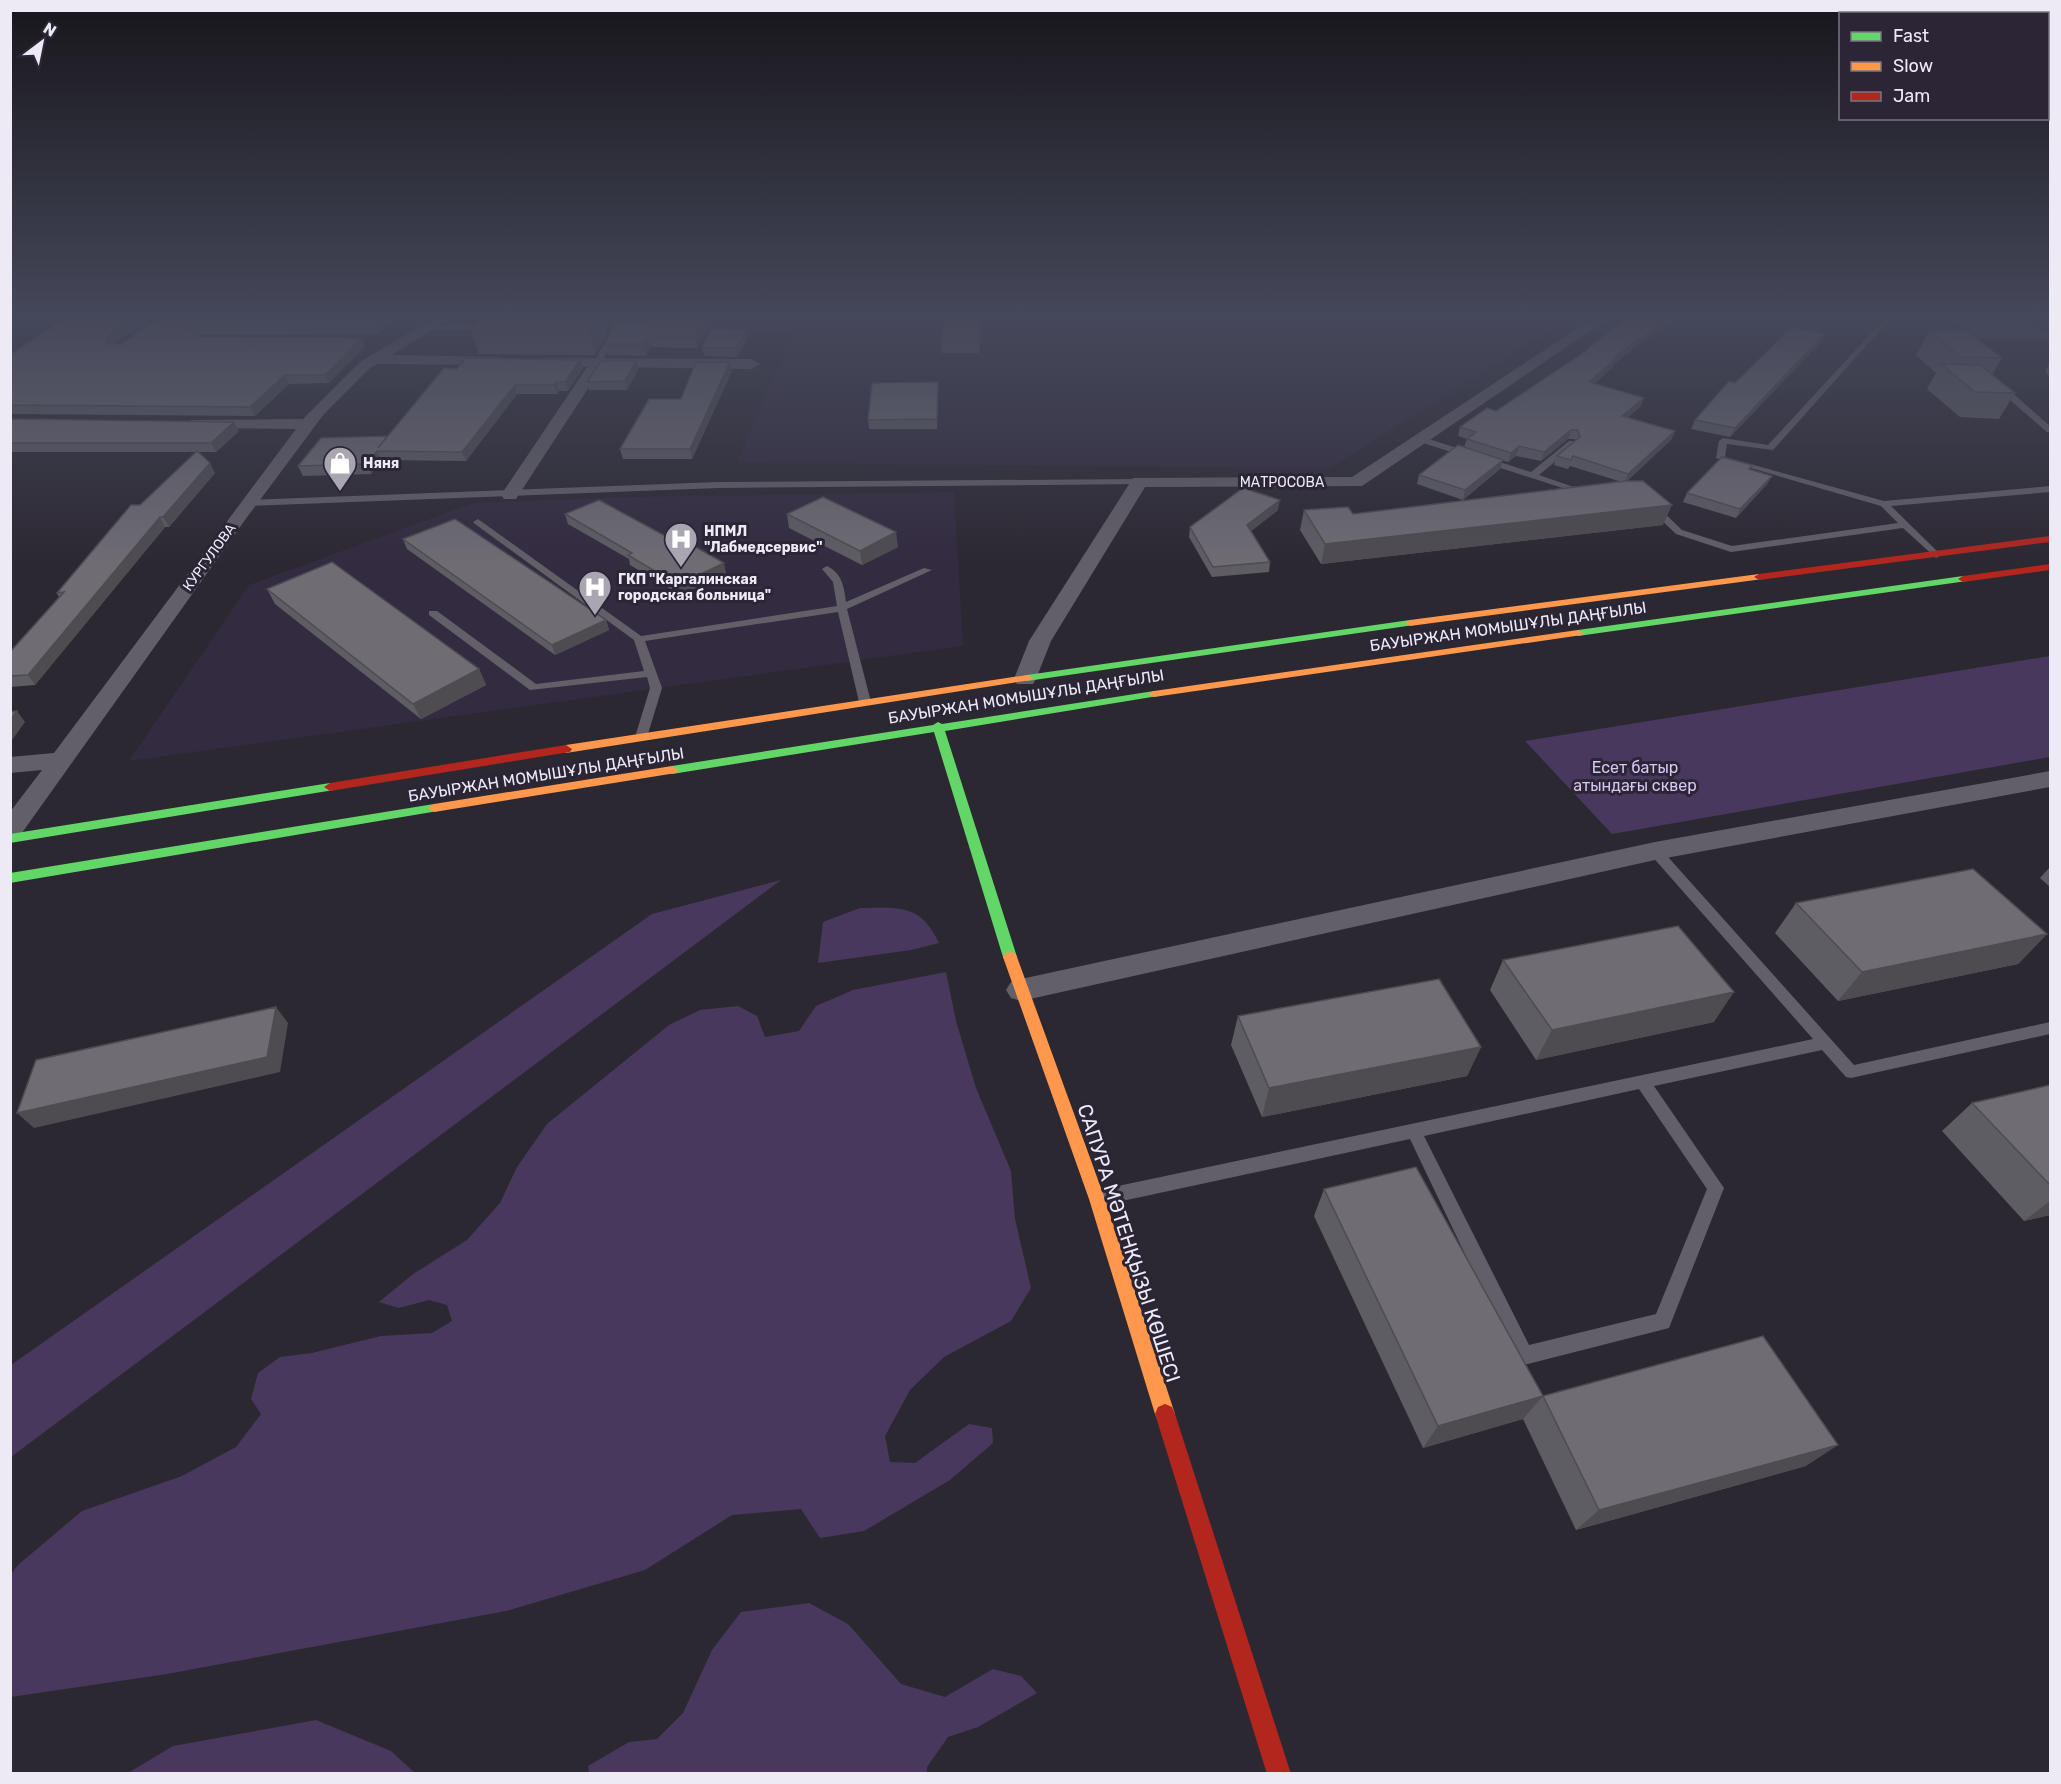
<svg xmlns="http://www.w3.org/2000/svg" width="2061" height="1784" font-family="Rubik,sans-serif">
<style>
.built{fill:#332b40}
.green{fill:#48385e}
.lines{fill:none;stroke-linecap:round;stroke-linejoin:round}
.lane{fill:#635f68;fill-rule:evenodd}
.street{fill:#635f68;fill-rule:evenodd}
.fast{fill:#63d668;fill-rule:evenodd}
.slow{fill:#ff974d;fill-rule:evenodd}
.jam{fill:#b3261e;fill-rule:evenodd}
.wall{fill:#5f5d64}
.shaded-wall{fill:#4e4c51}
.building{fill:#6f6c74;stroke:#4e4c51;stroke-width:1.5}
.labels{text-anchor:middle;stroke-width:6;stroke-linejoin:round;paint-order:stroke}
.far-poi-label{font-size:14px;font-weight:bold;fill:#eeeaf5;stroke:#2b2535;text-anchor:start}
.far-street-label{font-size:14px;fill:#eeeaf5;stroke:#2b2535}
.street-label{font-size:16px;fill:#eeeaf5;stroke:#2b2535}
.park-label{font-size:16px;fill:#d8c6f7;stroke:#2b2535}
.near-street-label{font-size:20px;fill:#eeeaf5;stroke:#2b2535}
</style>
<rect width="100%" height="100%" fill="#2c2832"/>
<path class="built" d="M637,318H1546L1562,323L1330,468L737,463L792,332L633,329Z
M954,492L963,646L129,761L249,585L473,503L627,497Z"/>
<path class="green" d="M1951,320L2028,322L2050,337V340L1975,339Z
M2050,656V757L1612,834L1525,741Z
M781,880L11,1457V1365L652,914Z
M860,908C899,908 920,903 939,943L911,950L818,963L823,922Z
M946,972L956,1021L976,1088L1011,1171L1015,1219L1031,1288L1011,1321L944,1357L910,1390L885,1436L890,1462L915,1463L969,1424L992,1428L993,1443L950,1480L864,1531L820,1538L801,1509L732,1515L645,1570L506,1611L167,1674L11,1697V1574L18,1565L82,1511L182,1476L236,1447L261,1414L251,1399L258,1373L280,1357L312,1353L381,1336L432,1333L452,1321L447,1305L429,1300L399,1308L379,1302L413,1274L467,1240L500,1203L517,1167L547,1124L669,1025L700,1010L738,1006L757,1016L765,1037L799,1031L816,1006L853,990Z
M809,1603L848,1624L901,1684L945,1697L993,1669L1021,1676L1037,1693L978,1727L948,1737L927,1767V1773H589L588,1766L629,1742L657,1739L683,1713L712,1650L741,1612Z
M316,1720L391,1751L415,1773H128L173,1746Z"/>
<g class="lines">
<path class="lane" d="M1885,318H1891L1773,450L1727,444L1725,457L1884,501L2050,486V492L1891,506L1939,553L1941,555L1936,558L1903,528L1731,552L1676,534L1651,510V506H1657L1682,530L1732,546L1898,523L1881,506L1716,458L1719,441L1723,438L1768,445Z
M491,325L495,327L494,329L424,330L420,328L424,326Z
M610,333L617,335L600,365H594L593,363Z
M2003,390H2009L2050,426V432H2047L2003,394Z
M1420,436L1531,472L1569,441H1575V445L1539,475L1591,493L1584,495L1417,441L1416,439Z
M1139,479L1142,480V484L718,488L248,506L243,503L248,500L718,482Z
M478,519L641,636L837,606L833,582L822,569L827,566C842,573 844,587 846,602L924,568L932,570L847,609L871,702L869,704L865,705L859,702L838,612L645,641L662,688L647,737L641,741L635,737L650,688L647,677L530,690L429,615V611H437L536,684L644,671L634,640L475,524L473,522Z
M1655,846L1660,848L1854,1065L2050,1022V1034L1851,1078L1846,1077L1822,1050L1654,1086L1724,1188L1669,1328L1524,1365L1517,1363L1410,1139L1099,1206L1093,1203L1091,1198L1093,1193L1099,1190L1813,1039L1650,854L1648,851L1650,848ZM1639,1089L1707,1189L1656,1314L1529,1345L1424,1136Z"/>
<path class="street" d="M434,318H450L392,355L499,357L506,361L499,365L378,364L370,368L324,414L245,520L19,837L10,840V812L42,770L10,773V757L54,753L296,429L197,428L189,423L191,420L303,419L360,362Z
M1593,318H1609L1362,486L1145,487L1051,641L1036,679L1033,684H1017L1014,679L1029,641L1133,478L1352,477Z
M544,358L752,359L760,364L752,369L602,367L516,499H504L501,495L587,367L539,365L537,362Z
M2050,771V787L1655,860L1021,1001L1011,998L1006,990L1011,982L1021,979L1655,842Z"/>
<path class="fast" d="M1963,576L1968,579L1967,581L1578,636L1573,633L1578,630Z
M1410,620L1414,621V625L1027,681L1021,678L1027,675Z
M1154,691L1158,692V696L945,731L1017,957L1015,961H1005L1003,957L934,732L672,774L666,770L672,766L933,725L938,722L942,724Z
M330,783L336,787L334,790L10,843V834Z
M434,804L440,808L438,811L10,883V873Z"/>
<path class="slow" d="M1759,574L1764,577L1763,579L1410,626L1405,623L1410,620Z
M1578,630L1583,633L1582,635L1154,697L1148,694L1154,691Z
M1027,675L1033,678L1031,680L566,753L560,749L566,745Z
M672,766L678,770L676,773L434,812L428,808L434,804Z
M1010,952L1015,953L1017,957L1105,1199L1175,1414L1172,1421L1165,1424L1158,1421L1155,1414L1089,1199L1003,957L1005,953Z"/>
<path class="jam" d="M2050,536V542L1759,580L1754,577L1759,574Z
M2050,564V570L1963,582L1958,579L1963,576Z
M566,745L572,749L570,752L330,791L324,787L330,783Z
M1165,1404L1172,1407L1175,1414L1291,1774H1267L1155,1414L1158,1407Z"/>
</g>
<path class="wall" d="M105,318H152L112,344H121L159,318L392,319L378,334L196,335L199,337L365,346L329,383L289,384L255,416L10,414V355Z
M481,318H603L607,334L595,355L479,354L471,330Z
M712,318L697,348L650,347L646,356L608,355L605,344L648,322Z
M945,318H983L979,353H942L941,338Z
M747,330L748,338L737,357L704,356L702,348Z
M1929,331L2002,358L1992,375L2015,393L1999,419L1960,417L1927,389L1936,373L1916,355Z
M1824,334L1820,343L1730,437L1691,429L1695,420L1735,383Z
M1639,344L1614,364L1612,368L1594,384L1644,398L1640,407L1628,417L1675,431L1671,440L1627,481L1663,525L1321,564L1300,530L1304,510L1353,514L1619,481L1570,466L1568,469L1554,465L1557,456L1575,441V439H1568L1541,461L1516,456L1508,462L1502,460L1500,469L1463,500L1417,484L1419,475L1464,447L1467,439L1458,436L1460,427Z
M580,360L583,368L568,391H559L557,394H517L466,461L381,460L371,474L303,476L298,466L387,437L457,369Z
M636,361L638,370L627,390H589L587,382Z
M2050,363V377L2045,372Z
M732,371L692,459H623L620,449L681,399Z
M938,382L937,429H869L868,420Z
M10,419L239,431L216,452H198L215,473L169,527H165L35,685L10,687V652L59,597L57,593L140,505L197,452H10Z
M1750,469L1772,476L1767,484L1736,518L1683,502L1687,493Z
M1278,510L1251,531L1270,562L1269,572L1212,577L1189,537L1190,527Z
M565,514L726,573L681,595L630,565L629,559L568,524Z
M787,514L898,547L862,565L789,528Z
M403,539L606,620L609,630L555,655L407,549Z
M267,589L479,669L486,685L421,719L275,604Z
M2050,867V887L2040,878Z
M1796,903L2047,934L2018,964L1838,1001L1775,933Z
M1503,960L1714,1022L1536,1060L1490,990Z
M1238,1016L1481,1047L1467,1076L1262,1117L1231,1045Z
M2050,1085V1215L2024,1221L1942,1131L1972,1103Z
M1324,1189L1543,1396L1806,1466L1576,1530L1523,1419L1423,1448L1314,1216Z"/>
<path class="shaded-wall" d="M135,318H152L113,343L110,347L107,344L105,338L108,335Z
M382,318H392V319L378,334L374,325Z
M596,318H603L607,334L595,355L589,331Z
M704,318H712L697,348L695,337Z
M981,318H983L979,353L978,338Z
M1671,318H1680L1639,344L1614,364L1612,368L1586,391L1589,382L1613,358L1642,336Z
M192,326L196,335L194,340L190,332Z
M747,330L748,338L737,357L736,348Z
M1824,334L1820,343L1730,437L1735,428Z
M648,336L650,347L646,356L643,344Z
M362,338L365,346L329,383L325,375Z
M580,360L583,368L568,391L565,382Z
M636,361L638,370L627,390L625,381Z
M730,362L732,371L692,459L690,449Z
M285,375L289,384L255,416L250,407Z
M556,382L559,391L557,394L554,385Z
M515,385L517,394L466,461L462,452Z
M1644,398L1640,407L1619,425L1622,416Z
M234,422L239,431L216,452L211,443Z
M1571,430L1568,439L1541,461L1544,452Z
M1675,431L1671,440L1624,483L1628,474Z
M1519,446L1516,456L1508,462L1511,453Z
M377,451L381,460L371,474L367,464Z
M1503,460L1500,469L1463,500L1465,490Z
M210,463L215,473L169,527L163,517Z
M1772,476L1767,484L1736,518L1740,509Z
M1280,500L1278,510L1246,535L1247,525Z
M1672,505L1663,525L1321,564L1325,544Z
M160,517L165,527L35,685L28,675Z
M896,532L898,547L862,565L860,551Z
M724,563L726,573L681,595L678,585Z
M606,620L609,630L555,655L552,645Z
M479,669L486,685L421,719L413,704Z
M17,711L25,722L10,743V720Z
M2047,934L2018,964L1838,1001L1862,972Z
M1734,992L1714,1022L1536,1060L1552,1030Z
M276,1007L288,1023L280,1072L34,1128L17,1113Z
M1481,1047L1467,1076L1262,1117L1269,1088Z
M2050,1201V1215L2024,1221Z
M1543,1396L1523,1419L1423,1448L1438,1426Z
M1838,1445L1806,1466L1576,1530L1599,1510Z"/>
<path class="building" d="M105,318H135L108,335L105,338L107,344H121L159,318H382L374,325L192,326L190,332L199,337L362,338L325,375H285L250,407L10,405V355L63,319H102Z
M481,318H596L589,331L471,330Z
M651,318H704L695,337L648,336L643,344H605L616,322H648Z
M945,318H981L978,338H941Z
M1626,318H1671L1642,336L1613,358L1615,359L1589,382L1644,398L1622,416L1675,431L1628,474L1573,456L1571,460L1557,456L1580,437L1578,430H1571L1544,452L1519,446L1511,453L1467,439L1476,432L1460,427L1487,408L1496,411L1583,353Z
M1792,327L1824,334L1735,428L1695,420L1729,381L1735,383Z
M710,329L747,330L736,348H702Z
M1929,331L1968,332L2002,358L1961,357Z
M465,358L580,360L565,382H556L554,385H515L462,452L377,451L367,464L298,466L321,438L387,436L378,448L444,368L457,369Z
M601,361H636L625,381L587,382Z
M696,362H730L690,449H620L649,399H681Z
M1941,364L1980,365L2015,393L1975,392Z
M938,382L937,419L868,420L872,383Z
M10,419L234,422L211,443H10Z
M1458,445L1503,460L1465,490L1419,475Z
M197,451L210,463L163,517H160L28,675L10,676V652L64,592L57,593L131,505H140Z
M1722,457L1752,465L1749,469L1772,476L1740,509L1687,493Z
M1626,481H1643L1672,505L1325,544L1304,510L1348,507L1353,514Z
M1243,488L1280,500L1247,525L1270,562L1213,567L1190,527Z
M823,497L896,532L860,551L787,514Z
M599,500L667,537L673,534L724,563L678,585L628,555L632,553L565,514Z
M455,519L606,620L552,645L403,539Z
M332,562L479,669L413,704L267,589Z
M17,711L10,720V712Z
M1973,869L2047,934L1862,972L1796,903Z
M1678,926L1734,992L1552,1030L1503,960Z
M1439,979L1481,1047L1269,1088L1238,1016Z
M276,1007L267,1057L17,1113L36,1060Z
M2050,1085V1185L1972,1103Z
M1416,1167L1543,1396L1438,1426L1324,1189Z
M1763,1336L1838,1445L1599,1510L1543,1396Z"/>
<linearGradient id="sky" x2="0" y2="1"><stop stop-color="#18161c"/><stop offset="0.56" stop-color="#45485a"/><stop offset="1" stop-color="#45485a" stop-opacity="0"/></linearGradient>
<rect width="2061" height="567" fill="url(#sky)"/>
<defs>
<symbol id="shop-pin" viewBox="-11 -11 22 30"><path d="M0 17L-7.5 6A9.5 9.5 0 1 1 7.5 6Z" fill="#aaa6b1" stroke="#2b2535"/><path d="M-5-2.5h2.3a2.7 3.5 0 0 1 5.4 0H5L5.5 6h-11ZM-1.5-2.5h3a1.5 2.3 0 0 0-3 0Z" fill="#fff"/></symbol>
<symbol id="hospital-pin" viewBox="-11 -11 22 30"><path d="M0 17L-7.5 6A9.5 9.5 0 1 1 7.5 6Z" fill="#aaa6b1" stroke="#2b2535"/><path d="M-5-5h3v3.5h4V-5h3V5h-3V1.5h-4V5h-3Z" fill="#fff"/></symbol>
</defs>
<g fill-rule="evenodd">
<use href="#shop-pin" x="321" y="444" width="38" height="52"/>
<use href="#hospital-pin" x="662" y="520" width="38" height="52"/>
<use href="#hospital-pin" x="576" y="568" width="38" height="52"/>
</g>
<g class="labels">
<g class="far-poi-label">
<text x="363" y="468">Няня</text>
<text x="704" y="536">НПМЛ<tspan x="704" dy="16">"Лабмедсервис"</tspan></text>
<text x="618" y="584">ГКП "Каргалинская<tspan x="618" dy="16">городская больница"</tspan></text>
</g>
<g class="far-street-label">
<text x="1282" y="487">МАТРОСОВА</text>
<text transform="translate(209 557) rotate(-54)" y="5">КУРГУЛОВА</text>
</g>
<g class="street-label">
<text transform="translate(1508 626) rotate(-8)" y="6">БАУЫРЖАН МОМЫШҰЛЫ ДАҢҒЫЛЫ</text>
<text transform="translate(1026 696) rotate(-9)" y="6">БАУЫРЖАН МОМЫШҰЛЫ ДАҢҒЫЛЫ</text>
<text transform="translate(546 774) rotate(-9)" y="6">БАУЫРЖАН МОМЫШҰЛЫ ДАҢҒЫЛЫ</text>
</g>
<g class="park-label">
<text x="1635" y="773">Есет батыр<tspan x="1635" dy="18">атындағы сквер</tspan></text>
</g>
<g class="near-street-label">
<text transform="translate(1129 1243) rotate(72)" y="7">САПУРА МӘТЕНҚЫЗЫ КӨШЕСІ</text>
</g>
</g>
<rect width="2061" height="1784" fill="none" stroke="#eeeaf5" stroke-width="24"/>
<rect x="1839" y="12" width="210" height="108" fill="#2b2535" stroke="#797482" stroke-width="1.5"/>
<rect x="1851" y="32" width="30" height="9" fill="#63d668" stroke="#797482" stroke-width="1.5"/>
<text x="1893" y="42" font-size="18" fill="#eeeaf5">Fast</text>
<rect x="1851" y="62" width="30" height="9" fill="#ff974d" stroke="#797482" stroke-width="1.5"/>
<text x="1893" y="72" font-size="18" fill="#eeeaf5">Slow</text>
<rect x="1851" y="92" width="30" height="9" fill="#b3261e" stroke="#797482" stroke-width="1.5"/>
<text x="1893" y="102" font-size="18" fill="#eeeaf5">Jam</text>
<g transform="translate(42 42) rotate(32)" stroke="#2b2535" stroke-width="4.5" paint-order="stroke">
<path d="M0-4.5L10 22L0 15L-10 22Z" fill="#eeeaf5"/>
<text y="-9" font-size="16" font-weight="bold" text-anchor="middle" fill="#eeeaf5">N</text>
</g>
</svg>
